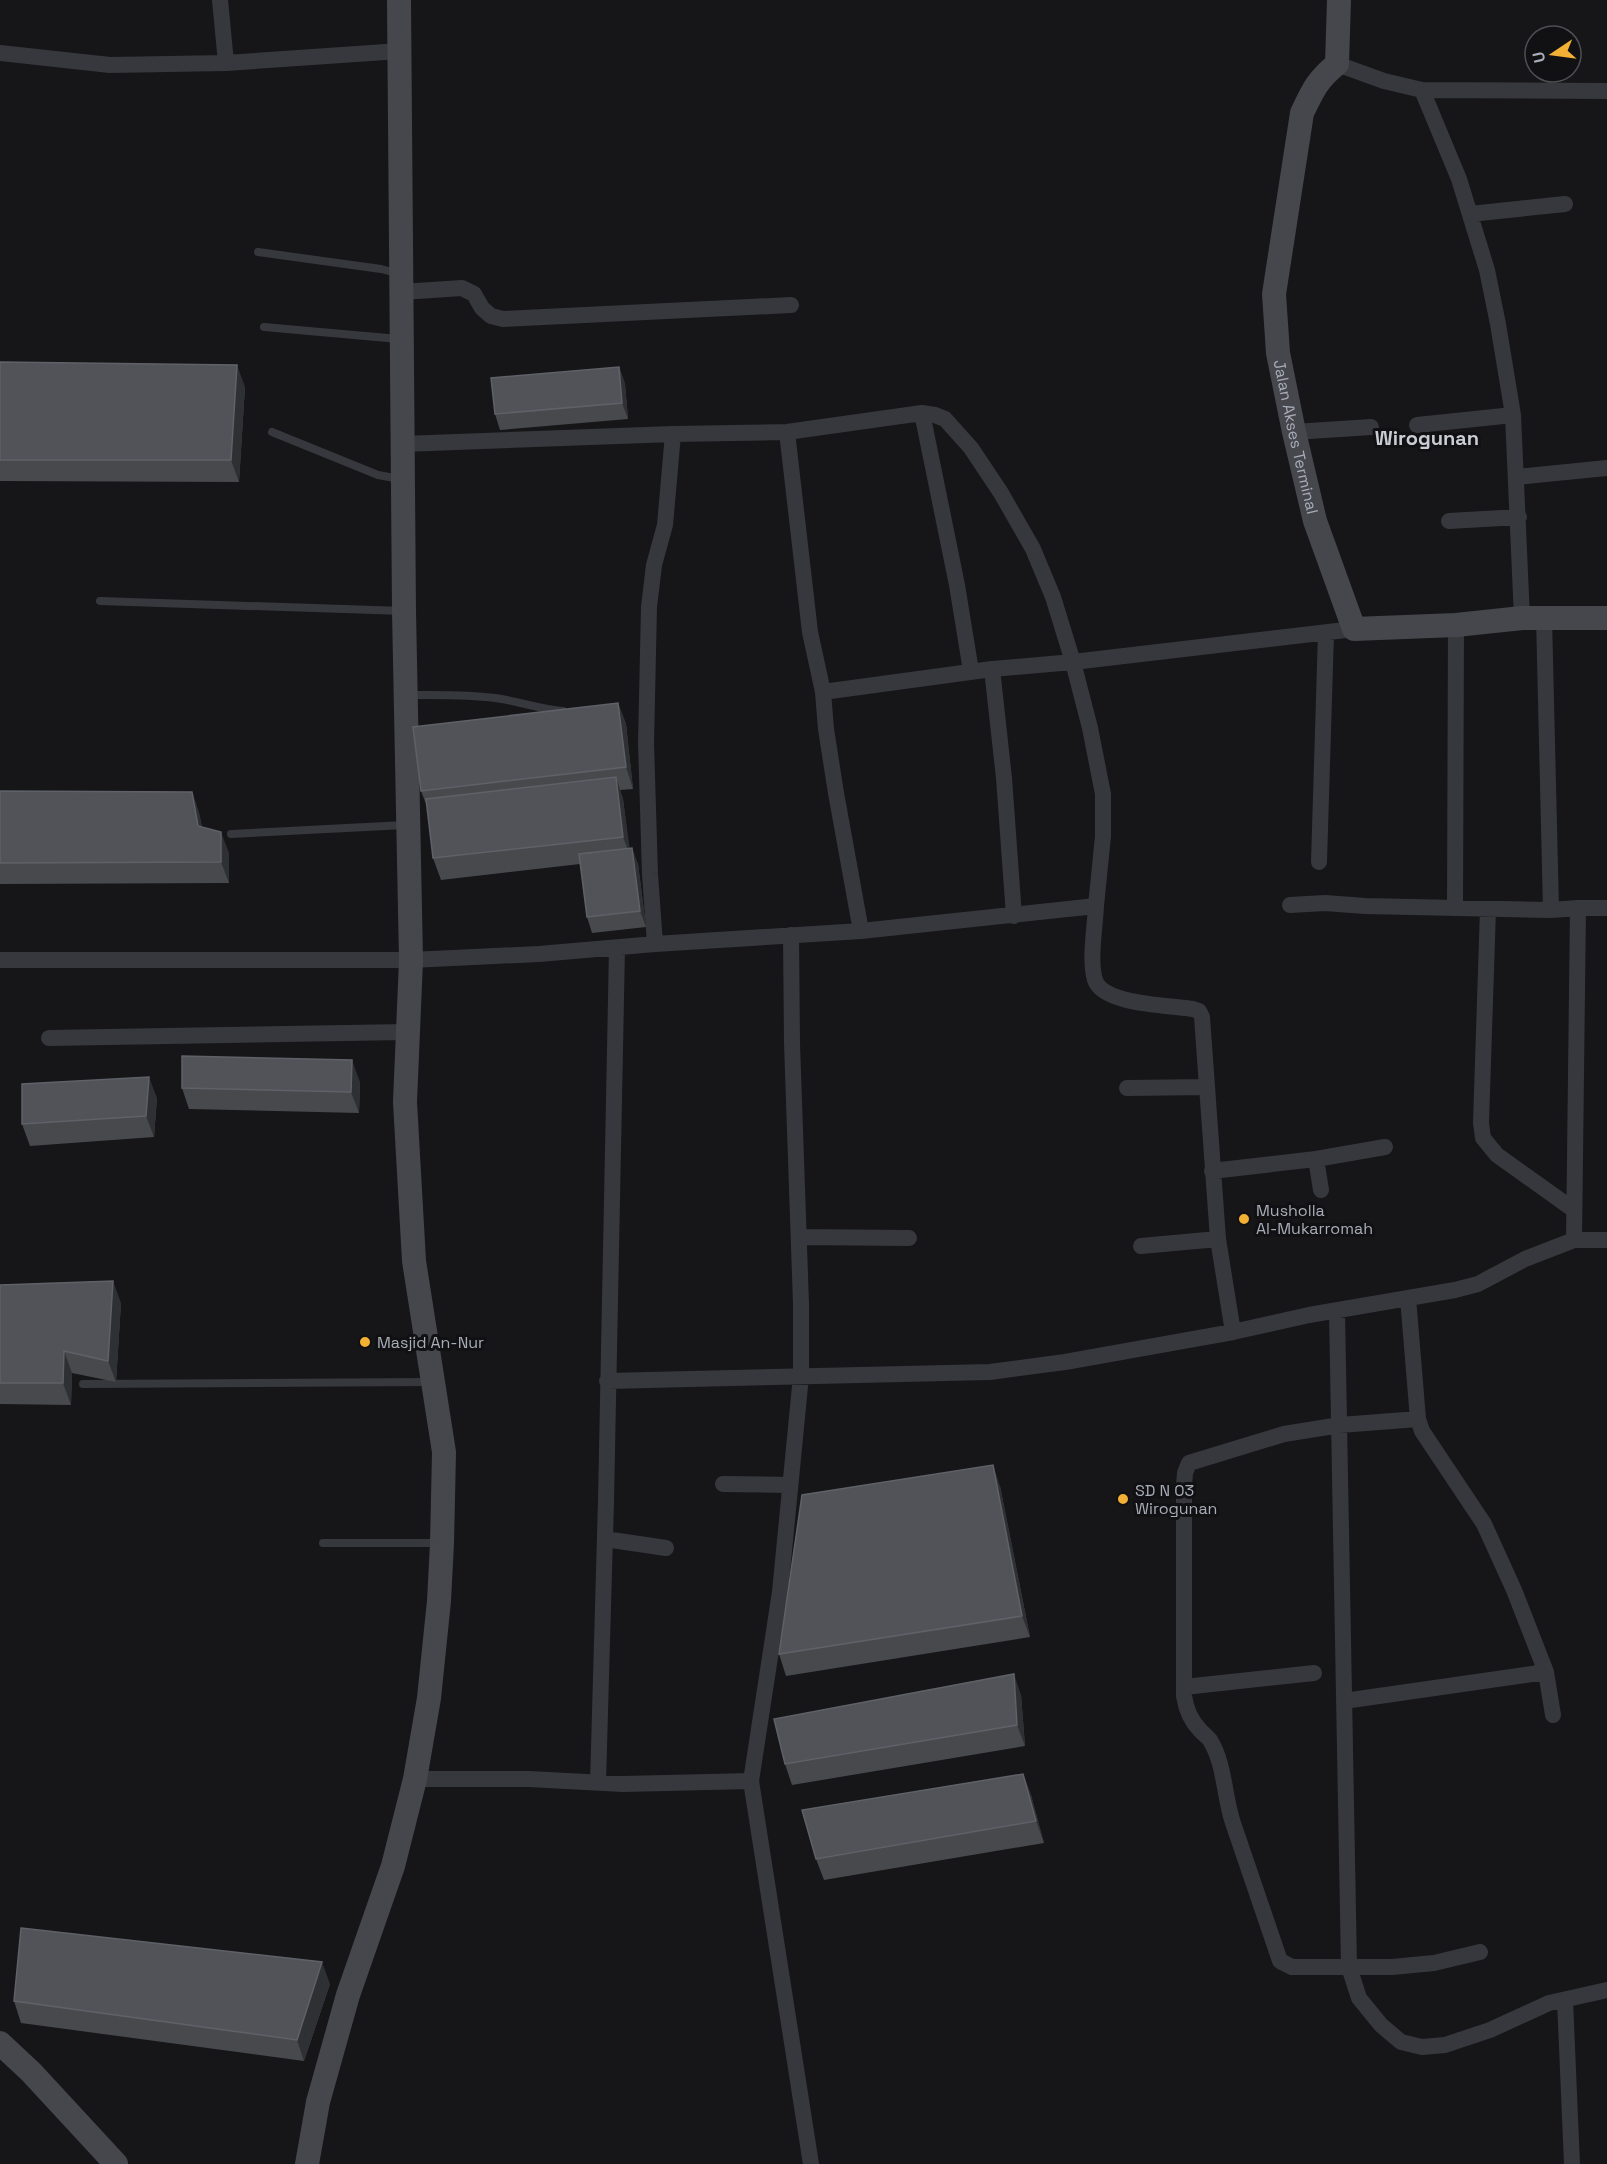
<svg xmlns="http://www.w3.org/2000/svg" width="1607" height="2164" font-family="'Space Grotesk',sans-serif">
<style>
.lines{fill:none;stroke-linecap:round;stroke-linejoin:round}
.lane{stroke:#37383d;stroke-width:8}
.street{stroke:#37383d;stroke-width:16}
.secondary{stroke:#45474d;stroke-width:24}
.wall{fill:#47494d}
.shaded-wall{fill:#2f3033}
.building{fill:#525359;stroke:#5f6168;stroke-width:1.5}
.poi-dot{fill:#f2b134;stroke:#111113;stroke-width:2}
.labels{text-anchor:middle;stroke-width:6;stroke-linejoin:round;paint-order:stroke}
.street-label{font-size:16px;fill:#a8adb8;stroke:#111113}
.poi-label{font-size:16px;fill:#a8adb8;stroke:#111113;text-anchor:start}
.quarter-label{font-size:20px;font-weight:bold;fill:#c9ccd4;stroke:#111113}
</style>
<rect width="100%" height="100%" fill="#161618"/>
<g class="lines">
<path class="lane" d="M258,252L381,269L400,274
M264,327L399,339
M272,432L378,475L400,479
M100,601L404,611
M406,695C435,695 466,694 495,698C518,701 539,709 563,711
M231,834L405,825
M83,1384L430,1382
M323,1543H441"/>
<path class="street" d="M220,0L226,63
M0,53L110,65L226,63L400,51
M1337,64L1384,81L1422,90L1607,91
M1422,90L1459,179L1487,270L1498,324L1513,415L1522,618
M1470,214L1565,204
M402,292L462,288L474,294L482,308L491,316L503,319L791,305
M922,413L957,585L971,671
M1417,425L1513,415
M787,432L810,632L823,692L826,729L836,793L861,931
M1294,432L1371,427
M403,444L673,434
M1516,477L1607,468
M1449,521L1519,517
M1544,617L1551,910
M823,692L992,669L1004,778L1014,916
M1319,862L1326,633
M1290,905L1325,903L1365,906L1551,910L1578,908H1607
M1096,906C1095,928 1089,960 1095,980C1103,1005 1170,1005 1193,1009L1199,1011L1202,1017L1218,1239L1233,1332
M1455,908L1456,625
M1488,909L1481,1123L1483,1138L1497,1155L1574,1210
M655,944L650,874L646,743L649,607L654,565L665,525L673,434L787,432L922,413L935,415L945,419L971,448L1001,493L1033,549L1053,597L1073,662L992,669
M0,960H411L539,954L655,944L861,931L1096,906L1103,836V794L1090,728L1073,662L1354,629
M49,1038L407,1032
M1127,1088L1207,1087
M1316,1159L1385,1147
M1212,1171L1316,1159L1321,1190
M799,1237L909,1238
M1574,1240L1578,908
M1141,1246L1218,1239
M1408,1298L1418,1419L1422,1431L1484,1524L1514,1590L1546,1672L1553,1715
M1337,1312L1349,1967L1359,1998L1381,2025L1401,2042L1422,2047L1445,2045L1490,2030L1549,2003L1607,1990
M607,1381L990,1372L1065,1362L1233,1332L1309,1315L1455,1290L1478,1284L1525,1259L1574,1240H1607
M1418,1419L1340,1425L1284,1434L1189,1463L1185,1473L1184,1486V1696C1186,1709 1190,1720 1200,1730C1203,1734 1207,1736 1210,1740C1225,1764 1224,1797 1233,1823L1280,1961L1292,1967H1392L1434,1963L1480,1952
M723,1484L789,1485
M605,1539L666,1548
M1184,1687L1314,1673
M1344,1701L1546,1672
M415,1779H529L623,1784L751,1781L811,2164
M751,1781L780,1592L801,1376V1304L792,1043L791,935
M598,1783L606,1501L617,948
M1565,2000L1572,2164"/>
<g class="secondary">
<path id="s1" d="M1339,0L1337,64C1317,80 1313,90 1302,113L1274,294L1278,353L1294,432L1315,521L1354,629L1456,625L1522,618H1607"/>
<path d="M0,2043L31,2072L116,2164"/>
<path d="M307,2164L318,2102L348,1995L393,1866L415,1779L429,1698L439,1601L442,1543L444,1452L414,1261L405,1102L411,960L404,611L399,0"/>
</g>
</g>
<path class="wall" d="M0,362L245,387L239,482L0,481Z
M619,367L625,384L628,419L500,430L495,414Z
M618,703L626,724L633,789L620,790L623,799L629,848L638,864L646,927L592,933L587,917L580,864L441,880L433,858L428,809L421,791Z
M0,791L192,792L199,813L202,827L229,853V883L0,884Z
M360,1082L359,1113L189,1109L182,1088Z
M157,1098L154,1137L30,1146L22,1124Z
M0,1285L121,1303L116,1382L72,1373L71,1405L0,1404Z
M1000,1486L1030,1637L786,1676L779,1654Z
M1021,1695L1025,1746L792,1785L785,1764Z
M1023,1774L1031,1795L1044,1843L824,1880L816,1859Z
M330,1984L304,2061L21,2023L14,2001Z"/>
<path class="shaded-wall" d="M237,365L245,387L239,482L231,460Z
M619,367L625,384L628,419L622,403Z
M618,703L626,724L633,789L626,767Z
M616,777L623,799L631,858L623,837Z
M192,792L199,813L206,847L198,826Z
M221,832L229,853V883L221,862Z
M632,848L638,864L646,927L640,911Z
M352,1060L360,1082L359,1113L351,1092Z
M149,1077L157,1098L154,1137L146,1116Z
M113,1281L121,1303L116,1382L108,1361Z
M64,1351L72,1373L71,1405L63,1383Z
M993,1465L1000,1486L1030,1637L1022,1616Z
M1014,1674L1021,1695L1025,1746L1017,1725Z
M1023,1774L1031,1795L1044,1843L1036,1821Z
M322,1962L330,1984L304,2061L297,2040Z"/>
<path class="building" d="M0,362L237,365L231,460H0Z
M619,367L622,403L495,414L491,378Z
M618,703L626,767L421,791L413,727Z
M616,777L623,837L433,858L426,799Z
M0,791L192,792L198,826L221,832V862L0,863Z
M632,848L640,911L587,917L579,854Z
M182,1056L352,1060L351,1092L182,1088Z
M149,1077L146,1116L22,1124V1084Z
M113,1281L108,1361L64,1351L63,1383H0V1285Z
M993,1465L1022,1616L779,1654L802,1495Z
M1014,1674L1017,1725L785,1764L774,1719Z
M1023,1774L1036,1821L816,1859L802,1810Z
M21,1928L322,1962L297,2040L14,2001Z"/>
<g class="poi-dot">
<circle cx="1244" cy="1219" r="6"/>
<circle cx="365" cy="1342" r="6"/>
<circle cx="1123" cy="1499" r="6"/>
</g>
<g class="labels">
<g class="street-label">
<text dy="6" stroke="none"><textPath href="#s1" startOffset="453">Jalan Akses Terminal</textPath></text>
</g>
<g class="poi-label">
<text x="1256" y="1216">Musholla<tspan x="1256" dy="18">Al-Mukarromah</tspan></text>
<text x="377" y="1348">Masjid An-Nur</text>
<text x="1135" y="1496">SD N 03<tspan x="1135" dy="18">Wirogunan</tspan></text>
</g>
<g class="quarter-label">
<text x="1427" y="445">Wirogunan</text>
</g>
</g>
<g transform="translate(1553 54) rotate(257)"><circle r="28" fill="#111113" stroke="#4d4f55" stroke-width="1.5"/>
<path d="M0-4.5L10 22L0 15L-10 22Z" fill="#f2b134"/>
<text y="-9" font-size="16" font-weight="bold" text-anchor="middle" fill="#a8adb8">U</text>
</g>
</svg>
